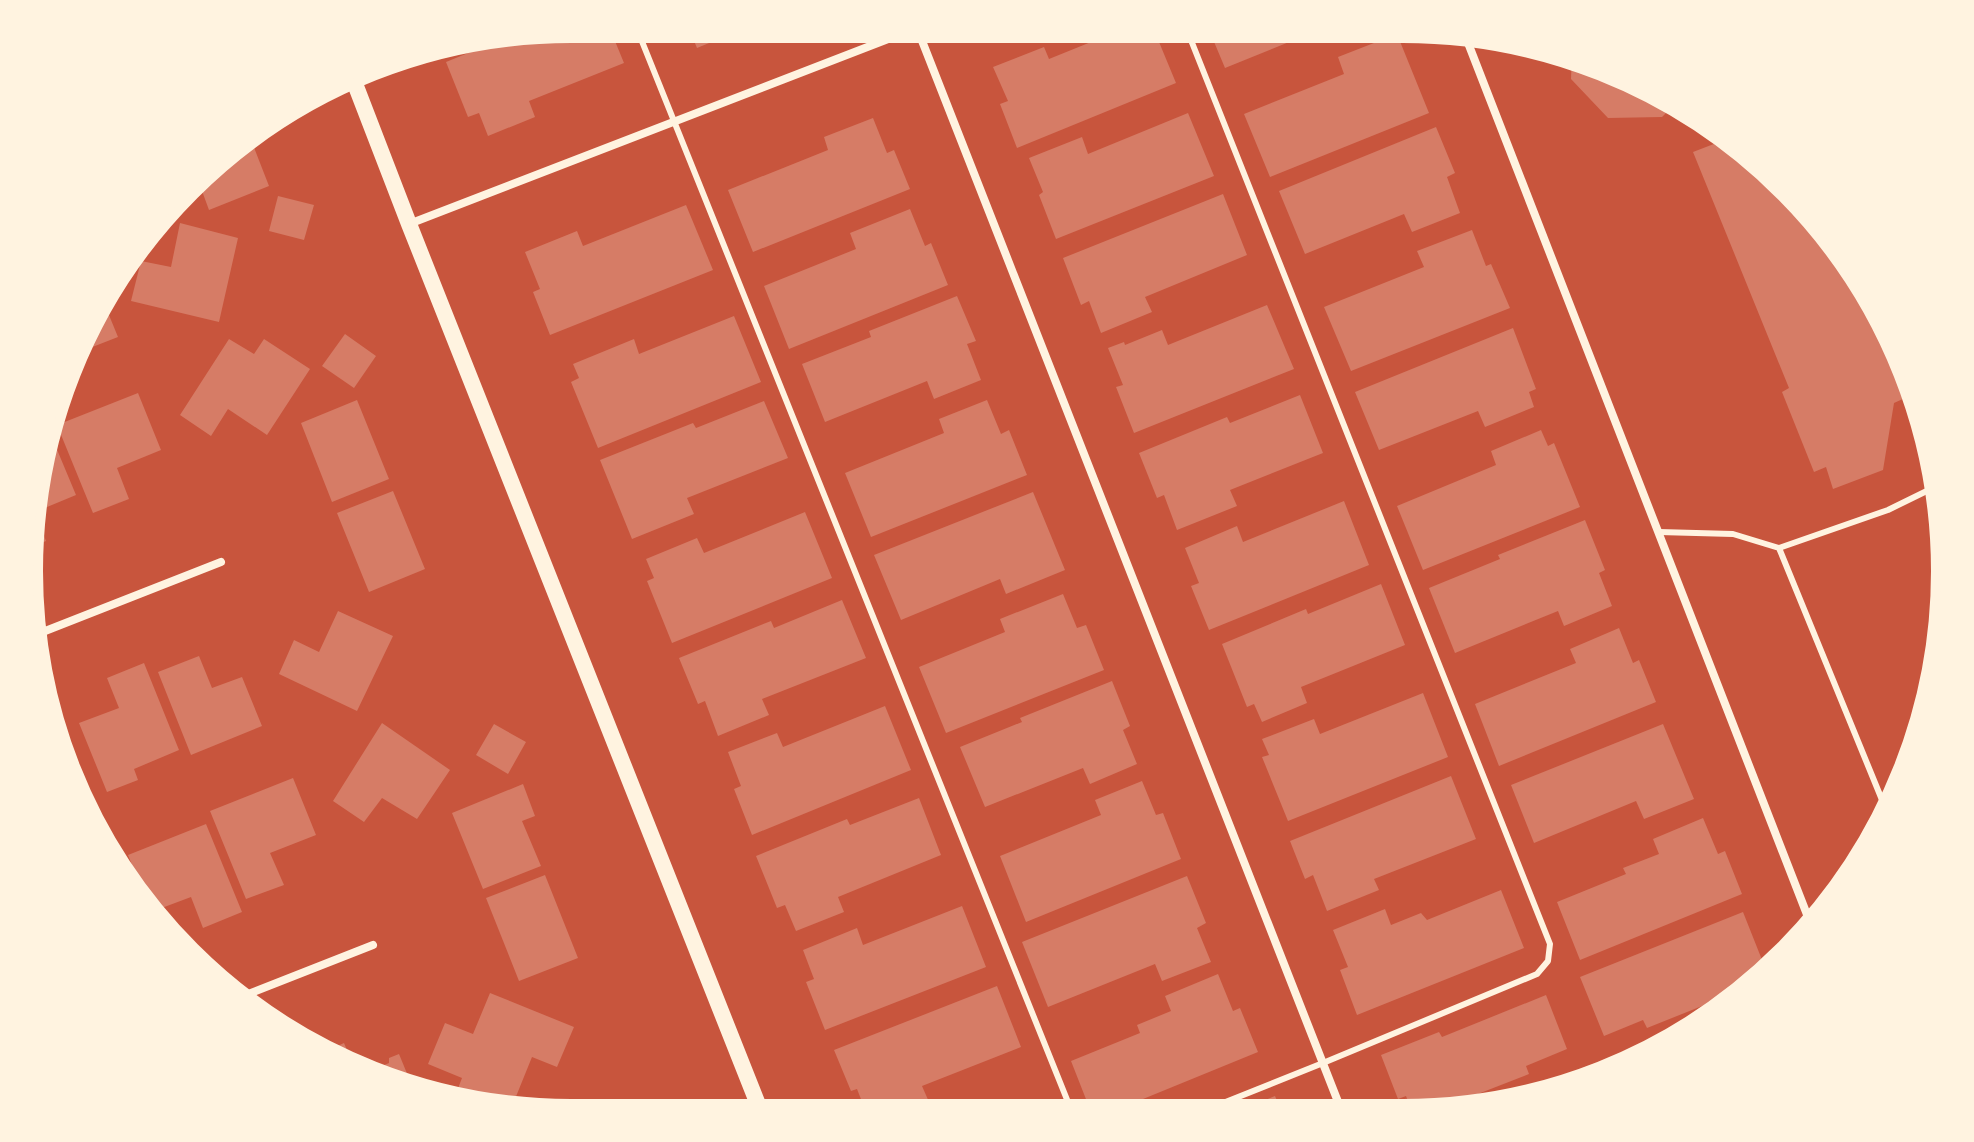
<svg xmlns="http://www.w3.org/2000/svg" width="1974" height="1142" font-family="Poppins,sans-serif">
<style>
.building{fill:#d67c66}
.lines{fill:none;stroke-linecap:round;stroke-linejoin:round}
.service{stroke:#fff3e0;stroke-width:6}
.minor{stroke:#fff3e0;stroke-width:8}
.secondary{stroke:#fff3e0;stroke-width:16}
.rim{fill:none;stroke:#fff3e0;stroke-width:10}
</style>
<rect width="100%" height="100%" fill="#c8553d"/>
<path class="building" d="M571,24H608L624,63L529,101L535,117L488,136L479,113L468,117L446,62L520,32Z
M687,24H755L697,48Z
M1133,25H1152L1176,83L1017,148L1000,104L1008,101L993,67L1044,47L1049,59Z
M1207,25H1331L1225,68Z
M1397,34L1429,113L1270,177L1244,114L1344,74L1338,57Z
M1572,52L1579,53L1677,102L1662,117L1608,118L1571,79Z
M1188,113L1214,176L1056,239L1039,195L1043,192L1029,158L1082,137L1088,154Z
M873,118L887,153L894,150L910,189L753,252L728,190L828,150L824,137Z
M1436,127L1455,173L1447,177L1460,213L1412,232L1404,214L1305,254L1279,191Z
M248,132L269,186L209,210L198,180L238,137Z
M1732,137L1789,184L1858,267L1879,307L1885,322L1887,321L1908,361L1920,399L1918,400L1914,391L1904,394L1905,398L1894,403L1883,470L1833,489L1826,467L1814,472L1782,392L1789,388L1693,152Z
M1223,194L1247,255L1145,297L1152,312L1101,333L1089,301L1081,305L1063,258Z
M278,196L314,205L304,240L269,231Z
M686,205L713,270L550,335L533,292L540,289L525,252L577,231L583,246Z
M910,209L925,246L931,243L948,285L789,349L764,286L856,249L850,233Z
M180,223L238,238L219,322L131,301L141,261L171,267Z
M1472,230L1486,266L1491,264L1510,308L1351,371L1324,307L1424,267L1417,251Z
M957,296L976,341L967,344L981,380L934,399L927,381L825,422L802,364L871,337L869,331Z
M102,298L118,337L77,353Z
M1267,305L1294,369L1134,433L1116,387L1123,385L1108,348L1124,342L1125,345L1162,330L1168,345Z
M734,316L761,382L598,448L571,382L579,378L573,364L634,339L639,354Z
M1513,328L1536,389L1529,392L1534,407L1485,427L1478,411L1379,450L1355,392Z
M345,334L376,356L354,388L322,366Z
M229,339L254,354L264,339L310,369L267,435L228,409L211,436L180,415Z
M138,393L161,450L117,468L129,499L93,513L57,425Z
M1300,395L1323,453L1230,490L1237,506L1177,530L1164,495L1157,498L1139,453L1227,417L1230,423Z
M357,400L389,479L332,502L301,423Z
M987,400L1001,434L1009,430L1027,475L871,537L845,473L944,433L939,419Z
M764,401L788,458L687,498L694,514L632,539L600,460L693,423L696,428Z
M1541,430L1548,446L1554,443L1580,507L1423,570L1397,506L1496,465L1491,451Z
M53,440L76,495L35,512L46,541L27,549L41,445Z
M393,491L425,569L369,592L337,513Z
M1033,492L1065,570L1006,594L1000,579L901,620L874,555Z
M1344,501L1369,565L1209,630L1191,586L1199,583L1185,548L1237,526L1243,542Z
M805,512L832,578L672,643L647,581L654,578L646,559L697,538L704,553Z
M1585,520L1605,570L1599,573L1612,606L1564,626L1558,611L1455,653L1429,588L1500,559L1498,555Z
M1381,584L1405,645L1301,687L1307,703L1262,722L1254,704L1247,707L1222,644L1306,609L1308,614Z
M1063,594L1077,628L1086,625L1104,670L946,733L919,667L1005,632L1000,619Z
M842,600L866,658L762,699L769,715L718,736L705,701L698,704L679,658L771,621L774,628Z
M338,611L393,636L357,711L279,674L294,640L319,652Z
M1619,628L1633,663L1639,660L1656,702L1499,766L1475,704L1576,663L1570,649Z
M199,656L212,688L242,677L262,726L191,755L158,672Z
M144,663L179,750L134,769L138,780L107,792L79,723L119,708L107,678Z
M1112,681L1130,726L1123,730L1137,764L1090,784L1083,768L985,807L960,747L1022,722L1020,718Z
M1423,693L1448,757L1288,821L1262,757L1269,755L1262,739L1314,719L1320,734Z
M53,701L86,784L75,788L53,747L46,704Z
M885,706L911,770L752,835L734,789L741,786L728,752L777,733L783,747Z
M382,723L450,770L417,819L382,798L364,822L333,801Z
M494,724L526,742L508,774L476,755Z
M1663,724L1694,799L1644,819L1636,801L1534,843L1511,785Z
M1451,776L1476,839L1374,879L1379,890L1327,911L1313,875L1305,879L1290,841Z
M293,778L316,835L270,853L284,885L246,899L210,811Z
M1142,781L1156,815L1163,813L1181,859L1026,922L1000,856L1101,815L1095,800Z
M523,784L535,816L522,821L541,866L483,889L452,813Z
M919,798L941,855L838,897L844,912L796,931L785,905L777,908L756,856L847,819L850,825Z
M1703,818L1718,854L1725,851L1742,894L1580,960L1557,902L1626,874L1623,868L1659,854L1653,839Z
M206,824L242,912L203,928L191,897L151,912L128,855Z
M545,875L578,958L519,981L486,898Z
M1187,876L1206,923L1197,928L1211,962L1162,981L1155,964L1048,1007L1022,942Z
M1501,890L1524,948L1357,1015L1340,970L1348,967L1333,930L1385,909L1391,925L1421,913L1427,920Z
M962,906L986,967L825,1030L806,982L814,979L803,950L857,928L863,945Z
M1743,912L1768,975L1717,1013L1712,1002L1647,1028L1643,1020L1604,1036L1580,977Z
M1218,974L1233,1011L1240,1008L1258,1052L1099,1117H1093L1071,1061L1140,1033L1137,1025L1171,1011L1165,996Z
M997,986L1021,1047L922,1086L929,1102L891,1117H868L857,1089L851,1091L834,1050Z
M490,993L574,1027L557,1067L532,1057L515,1099L492,1108L467,1103L457,1091L462,1078L428,1064L445,1023L473,1034Z
M1546,995L1567,1049L1526,1066L1529,1074L1465,1099L1470,1111L1439,1117H1414L1406,1096L1398,1099L1381,1055L1439,1032L1442,1037Z
M344,1043L355,1069L322,1053Z
M399,1054L415,1093L395,1089L364,1074L389,1063V1058Z
M1275,1096L1284,1117H1223Z
M1047,1102L1053,1117H1012Z"/>
<g class="lines">
<path class="service" d="M635,24L1074,1117
M1185,25L1550,944L1548,961L1537,974L1323,1063L1188,1117
M1659,532L1733,534L1779,548L1888,510L1941,484
M1779,548L1889,817"/>
<path class="minor" d="M917,28L1344,1117
M1463,30L1813,930
M409,224L927,24
M35,635L221,562
M238,998L373,945"/>
<path class="secondary" d="M352,76L409,224L763,1117"/>
</g>
<path d="M0 0H1974V1142H0ZM571 38H1403A533 533 0 0 1 1936 571V571A533 533 0 0 1 1403 1104H571A533 533 0 0 1 38 571V571A533 533 0 0 1 571 38Z" fill="#fff3e0" fill-rule="evenodd"/>
<path class="rim" d="M571 38H1403A533 533 0 0 1 1936 571V571A533 533 0 0 1 1403 1104H571A533 533 0 0 1 38 571V571A533 533 0 0 1 571 38Z"/>
</svg>
